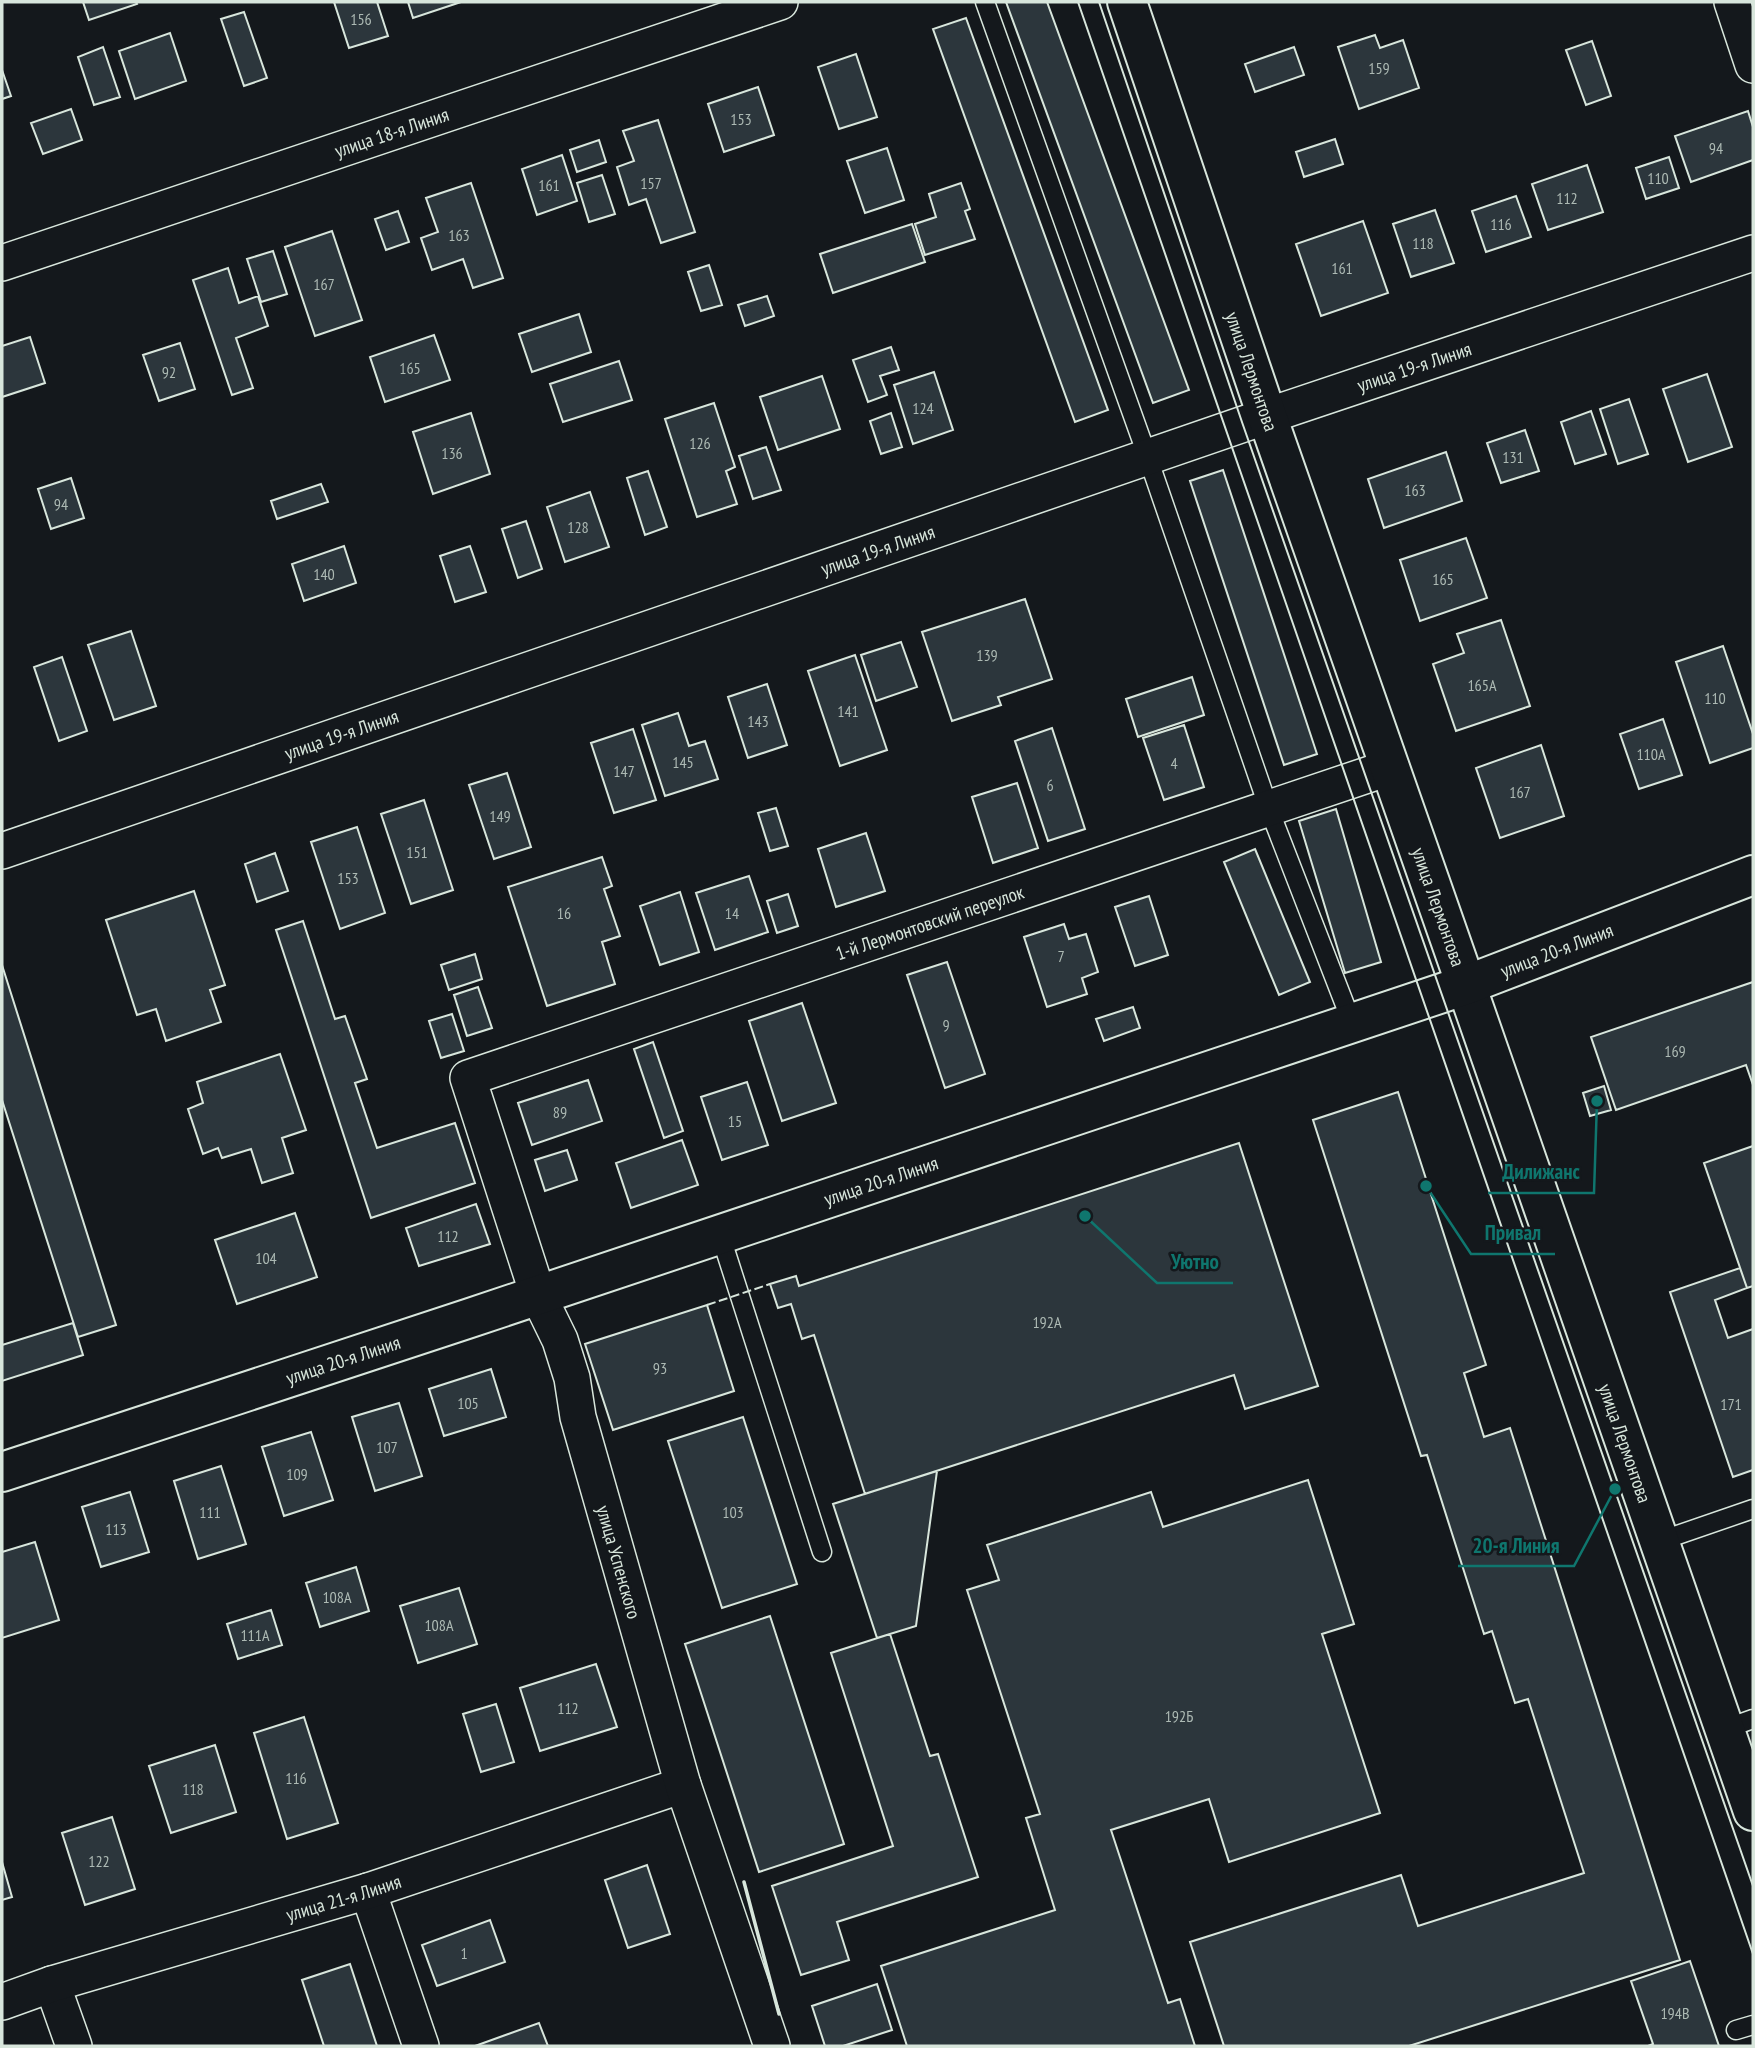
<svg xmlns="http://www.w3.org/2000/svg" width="1755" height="2048" font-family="'PT Sans Narrow',sans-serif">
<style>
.building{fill:#2c363c;stroke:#d8e6dc;stroke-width:2}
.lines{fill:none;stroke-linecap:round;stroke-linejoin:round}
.service-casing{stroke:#d8e6dc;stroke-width:21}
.minor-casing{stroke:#d8e6dc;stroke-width:38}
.tertiary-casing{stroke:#d8e6dc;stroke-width:42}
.secondary-casing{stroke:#d8e6dc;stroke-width:42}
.service{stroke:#14181c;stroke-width:18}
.minor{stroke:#14181c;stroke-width:35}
.tertiary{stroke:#14181c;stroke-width:38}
.secondary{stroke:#14181c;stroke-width:38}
.tram{stroke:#d8e6dc;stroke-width:2}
.fence{stroke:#d8e6dc;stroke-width:2;stroke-dasharray:9 3.5;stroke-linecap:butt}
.wall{stroke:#d8e6dc;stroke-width:3.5}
.labels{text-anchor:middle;stroke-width:5;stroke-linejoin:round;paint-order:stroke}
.number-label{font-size:16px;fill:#adbab4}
.street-label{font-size:19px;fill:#d8e6dc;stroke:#14181c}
.leader{fill:none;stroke:#0f766e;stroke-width:2.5}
.callout-dot{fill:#0f766e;stroke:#14181c;stroke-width:2.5}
.callout-label{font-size:21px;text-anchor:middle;font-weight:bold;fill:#0f766e;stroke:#14181c;stroke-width:5;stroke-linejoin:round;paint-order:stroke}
</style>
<rect width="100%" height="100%" fill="#14181c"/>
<path class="building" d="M83,2H136L137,4L89,20Z
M334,2H377L388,36L349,48Z
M408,2H461L413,18Z
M1006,2H1047L1189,390L1153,403Z
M244,12L267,78L244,86L221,19Z
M966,18L1108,410L1075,422L933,29Z
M170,33L186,81L135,99L119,51Z
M1375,35L1380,48L1403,40L1419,88L1359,109L1338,47Z
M1592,41L1611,96L1586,105L1566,50Z
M103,47L120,97L94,105L78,57Z
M1294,47L1304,75L1255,92L1245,64Z
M856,54L877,117L839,129L818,67Z
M2,70L11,96L2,99Z
M758,87L774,135L724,152L708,104Z
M71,109L82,140L43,154L31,123Z
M1748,111L1753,127V160L1691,182L1675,136Z
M658,120L695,232L661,243L646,199L629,205L617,167L634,161L623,131Z
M1335,139L1343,164L1304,177L1296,152Z
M599,140L606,162L577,172L570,150Z
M887,148L904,200L865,213L847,161Z
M562,155L577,201L537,215L522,169Z
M1669,157L1679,188L1646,199L1636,168Z
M1587,165L1603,212L1548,230L1532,184Z
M602,175L615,214L589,222L577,183Z
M471,183L503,278L473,288L463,259L432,270L421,238L438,232L426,198Z
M961,183L970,209L965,211L975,239L925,255L915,224L936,217L929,194Z
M1516,196L1531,237L1486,252L1472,211Z
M1435,210L1454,263L1411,277L1393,224Z
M398,211L409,242L386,250L375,219Z
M1363,221L1388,293L1321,316L1296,244Z
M912,224L925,262L833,293L820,254Z
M332,231L362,320L315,336L285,247Z
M273,251L287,294L261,302L247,259Z
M709,265L722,305L701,311L688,272Z
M228,268L239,303L258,296L268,326L236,338L253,388L232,395L193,280Z
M767,296L774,316L745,326L738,305Z
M579,314L591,352L532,372L519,334Z
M434,335L450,380L385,402L370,357Z
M30,337L45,383L2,397V346Z
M180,343L195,389L159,401L143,355Z
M891,347L899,370L880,376L887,395L868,402L853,360Z
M619,361L632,400L563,422L550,384Z
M934,372L953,430L913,444L894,385Z
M1707,374L1732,447L1688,462L1663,389Z
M822,376L840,429L778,450L760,397Z
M1629,399L1648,454L1618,464L1600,409Z
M714,403L735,467L726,471L737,504L697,517L665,419Z
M1591,411L1606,454L1575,464L1561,422Z
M471,413L490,474L433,494L413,432Z
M891,413L902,447L881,454L870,421Z
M1525,430L1539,471L1501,483L1487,443Z
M766,447L781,490L753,499L739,456Z
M1446,452L1462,501L1384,528L1368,479Z
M1223,470L1317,754L1284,765L1190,481Z
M648,471L667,527L645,535L627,478Z
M71,478L84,518L51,529L38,489Z
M321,484L328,502L277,519L271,501Z
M590,492L609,547L565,562L547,507Z
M526,521L542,569L518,578L502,529Z
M1466,538L1487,598L1420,621L1400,560Z
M344,546L356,583L304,601L292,564Z
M470,546L486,592L455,602L440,556Z
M1025,599L1052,679L998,697L1001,705L952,721L922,632Z
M1501,620L1530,706L1456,731L1433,664L1464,653L1457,634Z
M131,631L156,706L114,720L88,645Z
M901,642L917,687L876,701L861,655Z
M1723,646L1753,734V748L1710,763L1676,662Z
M855,655L887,750L840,766L808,671Z
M62,657L87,731L59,741L34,667Z
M1192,677L1204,715L1138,737L1126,699Z
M767,684L787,745L748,758L728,697Z
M678,713L689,746L705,741L718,779L665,796L642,725Z
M1663,719L1682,775L1639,789L1620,734Z
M1184,725L1204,787L1164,800L1143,738Z
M1052,728L1085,829L1048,841L1015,741Z
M633,729L656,800L614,813L591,743Z
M1541,745L1564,816L1500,838L1476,768Z
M507,773L531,847L494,859L469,785Z
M1017,783L1038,848L993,863L972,797Z
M424,800L453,890L411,904L381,814Z
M776,808L788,846L770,851L758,813Z
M1336,809L1381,962L1345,973L1299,821Z
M357,827L385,913L340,929L311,842Z
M866,833L885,891L836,907L818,849Z
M1255,849L1310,982L1279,995L1224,862Z
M275,853L288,891L257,902L245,864Z
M602,857L612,886L604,889L620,936L602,942L615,984L547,1006L508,887Z
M749,876L768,932L715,950L696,893Z
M194,891L225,985L210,990L221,1022L166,1041L156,1009L137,1015L106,920Z
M680,892L699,952L660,965L640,906Z
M788,894L798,926L777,933L767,901Z
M1149,896L1168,955L1135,966L1115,907Z
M303,921L335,1019L345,1016L367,1079L355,1083L377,1148L455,1123L475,1183L371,1218L276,930Z
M1064,924L1069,939L1086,934L1098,972L1082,978L1087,994L1047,1007L1024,937Z
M475,954L482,979L449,990L441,965Z
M947,962L985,1074L945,1088L907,975Z
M2,965L116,1325L78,1337L2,1100Z
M1753,982V1085L1746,1065L1616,1110L1591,1037Z
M478,987L492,1028L467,1036L454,995Z
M802,1003L836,1103L782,1121L749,1021Z
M1133,1007L1140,1028L1104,1041L1096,1019Z
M452,1014L464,1051L441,1058L429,1021Z
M653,1042L683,1131L664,1138L634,1049Z
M280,1054L306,1130L282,1138L293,1173L262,1183L251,1149L222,1158L218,1148L203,1154L188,1109L203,1103L197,1082Z
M588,1080L602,1121L532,1145L518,1103Z
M747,1082L768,1145L722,1160L701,1097Z
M1604,1086L1611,1110L1590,1116L1583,1093Z
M1398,1092L1486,1365L1464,1373L1484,1437L1510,1428L1680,1960L1409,2046H1224L1190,1942L1401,1875L1418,1926L1584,1873L1528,1699L1515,1703L1492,1631L1484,1634L1427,1455L1421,1456L1313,1120Z
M682,1140L698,1185L631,1208L616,1163Z
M1239,1143L1318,1386L1245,1409L1234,1375L865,1494L814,1335L802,1339L791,1304L778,1308L770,1284L796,1276L799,1286Z
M1753,1146V1286L1747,1288L1704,1163Z
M567,1150L577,1180L545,1191L535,1160Z
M476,1204L490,1244L419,1266L406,1228Z
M295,1213L317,1277L237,1304L215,1240Z
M1740,1268L1747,1288L1715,1300L1728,1338L1753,1329V1470L1733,1477L1670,1292Z
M707,1305L734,1391L613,1430L585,1344Z
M73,1323L83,1355L2,1381V1345Z
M491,1369L506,1417L444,1436L429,1389Z
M399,1403L422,1476L375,1491L352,1417Z
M743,1417L797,1584L722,1608L668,1441Z
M311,1432L333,1500L284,1516L262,1447Z
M221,1466L246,1544L198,1559L174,1481Z
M937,1471L916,1626L877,1638L833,1504Z
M1308,1480L1354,1624L1322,1634L1380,1813L1229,1862L1209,1799L1111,1830L1168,2003L1180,1999L1195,2046H907L881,1966L1055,1910L1026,1818L1040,1814L967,1590L999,1580L987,1545L1151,1492L1163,1527Z
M130,1492L149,1552L101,1567L82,1507Z
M35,1542L59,1620L2,1638V1552Z
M356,1567L369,1611L320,1627L306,1583Z
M459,1588L477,1644L418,1663L400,1606Z
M271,1610L282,1645L238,1659L227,1624Z
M770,1616L844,1844L759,1872L685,1644Z
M890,1634L930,1756L938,1754L978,1877L837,1922L849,1960L801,1975L772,1886L893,1846L831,1653Z
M596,1664L617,1727L540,1751L520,1688Z
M496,1704L514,1762L481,1772L463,1714Z
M304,1717L338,1823L287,1839L254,1733Z
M215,1745L236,1812L171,1833L149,1766Z
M112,1817L135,1889L85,1905L62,1833Z
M2,1862L12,1897L2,1900Z
M647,1865L670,1934L628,1948L605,1880Z
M490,1920L505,1962L437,1986L422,1945Z
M1690,1961L1719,2046H1648L1653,2044L1631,1981Z
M350,1964L377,2046H324L302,1980Z
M877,1984L892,2030L843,2046H825L812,2006Z
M539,2023L548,2046H475Z"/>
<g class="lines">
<defs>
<path id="service" d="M985,2L1148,458L1269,809L1352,1023
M720,1234L822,1552
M1660,1541L1753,1509
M1725,1729L1753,1719
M1736,2030L1753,2025"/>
<g id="minor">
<path d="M1732,2L1753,65"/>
<path id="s1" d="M2,263L780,2"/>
<path id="s2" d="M2,851L1267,416L1753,253"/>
<path d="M368,1891L421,2046"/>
<path d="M52,1984L74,2046"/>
<path id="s3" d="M2,2002L52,1984L368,1891L683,1785"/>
<path id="s4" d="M772,2046L683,1785L578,1417L572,1378L560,1340L538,1295L468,1078L1391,767"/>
</g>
<g id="tertiary">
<path id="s5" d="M1466,985L1753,1811"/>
</g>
<g id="secondary">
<path id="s6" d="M1127,2L1267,416L1466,985"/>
<path id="s7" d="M2,1472L470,1318L1466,985L1753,875"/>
</g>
</defs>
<use href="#service" class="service-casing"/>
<use href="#minor" class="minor-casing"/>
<use href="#tertiary" class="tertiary-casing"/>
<use href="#secondary" class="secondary-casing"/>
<use href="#service" class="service"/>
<use href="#minor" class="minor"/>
<use href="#tertiary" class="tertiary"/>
<use href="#secondary" class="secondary"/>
<path class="tram" d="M1078,2L1753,1954
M1099,2L1243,425L1753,1886"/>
<path class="fence" d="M707,1305L770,1284"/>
<path class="wall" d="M744,1882L779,2014"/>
</g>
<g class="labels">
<g class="number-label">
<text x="361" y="25">156</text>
<text x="1379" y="74">159</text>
<text x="741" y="125">153</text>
<text x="1716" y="154">94</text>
<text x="1658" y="184">110</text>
<text x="651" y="189">157</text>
<text x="549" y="191">161</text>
<text x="1567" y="204">112</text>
<text x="1501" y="230">116</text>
<text x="459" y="241">163</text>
<text x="1423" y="249">118</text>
<text x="1342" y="274">161</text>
<text x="324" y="290">167</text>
<text x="410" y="374">165</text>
<text x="169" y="378">92</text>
<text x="923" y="414">124</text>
<text x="700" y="449">126</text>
<text x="452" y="459">136</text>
<text x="1513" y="463">131</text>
<text x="1415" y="496">163</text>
<text x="61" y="510">94</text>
<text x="578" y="533">128</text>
<text x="324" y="580">140</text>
<text x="1443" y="585">165</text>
<text x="987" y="661">139</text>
<text x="1482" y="691">165А</text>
<text x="1715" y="704">110</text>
<text x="848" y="717">141</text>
<text x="758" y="727">143</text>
<text x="1651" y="760">110А</text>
<text x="683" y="768">145</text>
<text x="1174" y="769">4</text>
<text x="624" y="777">147</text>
<text x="1050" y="791">6</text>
<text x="1520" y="798">167</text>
<text x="500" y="822">149</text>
<text x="417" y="858">151</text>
<text x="348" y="884">153</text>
<text x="564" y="919">16</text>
<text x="732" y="919">14</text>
<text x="1061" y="962">7</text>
<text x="946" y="1031">9</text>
<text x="1675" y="1057">169</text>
<text x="560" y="1118">89</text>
<text x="735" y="1127">15</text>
<text x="448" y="1242">112</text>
<text x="266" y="1264">104</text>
<text x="1047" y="1328">192А</text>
<text x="660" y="1374">93</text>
<text x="468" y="1409">105</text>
<text x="1731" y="1410">171</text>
<text x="387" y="1453">107</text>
<text x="297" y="1480">109</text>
<text x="210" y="1518">111</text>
<text x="733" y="1518">103</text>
<text x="116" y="1535">113</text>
<text x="337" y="1603">108А</text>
<text x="439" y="1631">108А</text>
<text x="255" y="1641">111А</text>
<text x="568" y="1714">112</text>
<text x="1179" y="1722">192Б</text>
<text x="296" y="1784">116</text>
<text x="193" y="1795">118</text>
<text x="99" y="1867">122</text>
<text x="464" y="1959">1</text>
<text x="1675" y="2019">194В</text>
</g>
<g class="street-label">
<text dy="7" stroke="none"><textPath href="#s1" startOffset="411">улица 18-я Линия</textPath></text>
<text dy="7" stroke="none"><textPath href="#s2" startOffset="1493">улица 19-я Линия</textPath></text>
<text dy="7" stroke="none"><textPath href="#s6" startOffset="390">улица Лермонтова</textPath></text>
<text dy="7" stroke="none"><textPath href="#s2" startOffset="926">улица 19-я Линия</textPath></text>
<text dy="7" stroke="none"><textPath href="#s2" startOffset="359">улица 19-я Линия</textPath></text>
<text dy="7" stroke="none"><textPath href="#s6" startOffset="957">улица Лермонтова</textPath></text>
<text dy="7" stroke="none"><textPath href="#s4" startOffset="1503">1-й Лермонтовский переулок</textPath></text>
<text dy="7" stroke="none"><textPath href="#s7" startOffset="1640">улица 20-я Линия</textPath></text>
<text dy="7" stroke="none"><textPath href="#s7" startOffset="926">улица 20-я Линия</textPath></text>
<text dy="7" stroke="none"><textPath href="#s7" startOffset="359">улица 20-я Линия</textPath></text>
<text dy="7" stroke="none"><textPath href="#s5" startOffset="485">улица Лермонтова</textPath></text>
<text transform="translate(619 1562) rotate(74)" y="7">улица Успенского</text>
<text dy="7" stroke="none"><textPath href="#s3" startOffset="357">улица 21-я Линия</textPath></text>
</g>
</g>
<path class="leader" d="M1597 1101L1594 1193H1488M1426 1186L1471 1254H1555M1085 1216L1157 1283H1233M1615 1489L1574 1566H1458"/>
<g class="callout-dot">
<circle cx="1597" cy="1101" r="7"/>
<circle cx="1426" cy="1186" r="7"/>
<circle cx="1085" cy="1216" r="7"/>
<circle cx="1615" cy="1489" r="7"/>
</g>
<g class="callout-label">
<text x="1541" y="1179">Дилижанс</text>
<text x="1513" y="1240">Привал</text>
<text x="1195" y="1269">Уютно</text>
<text x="1516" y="1553">20-я Линия</text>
</g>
<rect width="1755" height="2048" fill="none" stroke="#d8e6dc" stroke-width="7"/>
</svg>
